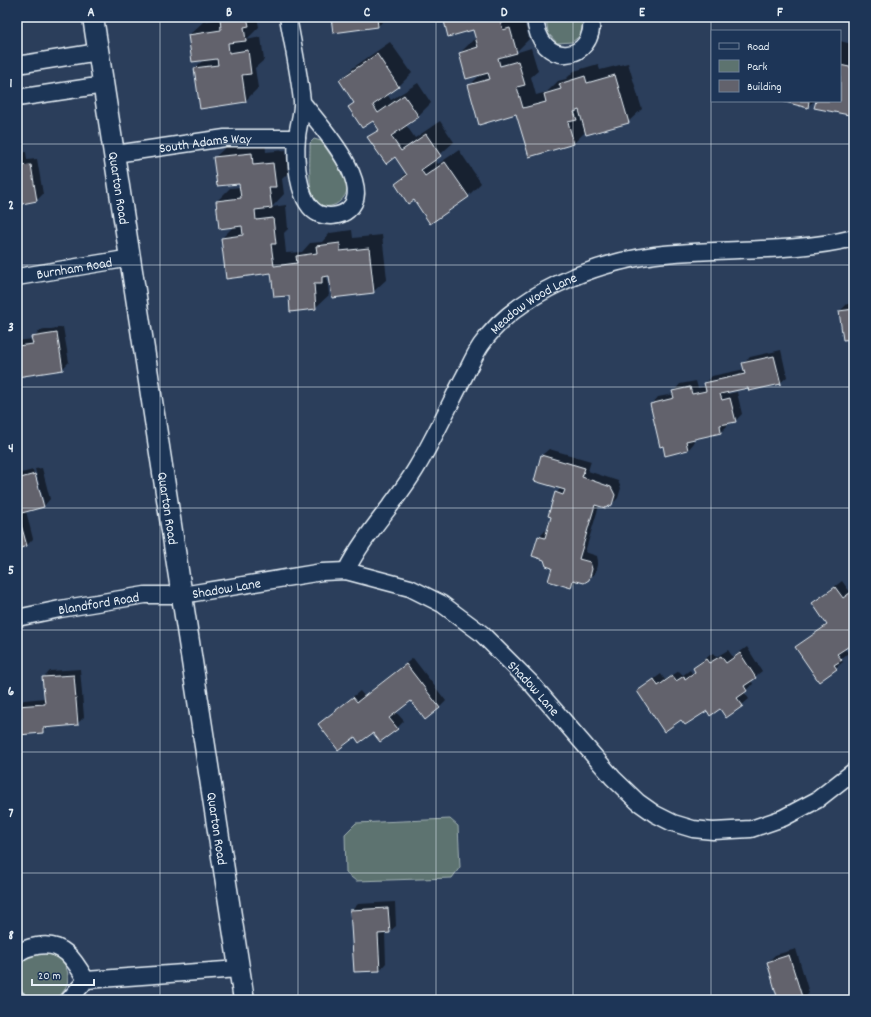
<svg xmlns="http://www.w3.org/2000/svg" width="871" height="1017" font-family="Dekko,sans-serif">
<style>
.green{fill:#5d736f;stroke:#a2b2b4}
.shadow{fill:#0007}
.building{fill:#62626c;stroke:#e8f1f8}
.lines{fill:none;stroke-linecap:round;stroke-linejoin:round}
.minor-casing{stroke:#e8f1f8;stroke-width:19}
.tertiary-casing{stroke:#e8f1f8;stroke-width:23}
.minor{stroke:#1d3557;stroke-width:16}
.tertiary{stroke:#1d3557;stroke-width:20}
.grid{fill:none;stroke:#e8f1f8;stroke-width:1;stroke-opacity:0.55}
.labels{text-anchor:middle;stroke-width:3;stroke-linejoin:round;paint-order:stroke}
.street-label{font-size:14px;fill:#e8f1f8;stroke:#1d3557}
.neatline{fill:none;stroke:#e8f1f8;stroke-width:1.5}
.grid-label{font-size:13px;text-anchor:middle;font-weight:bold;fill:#e8f1f8}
</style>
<rect width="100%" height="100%" fill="#2b3e5b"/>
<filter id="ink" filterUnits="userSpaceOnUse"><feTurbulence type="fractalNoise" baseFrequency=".025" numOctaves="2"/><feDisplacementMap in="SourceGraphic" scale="8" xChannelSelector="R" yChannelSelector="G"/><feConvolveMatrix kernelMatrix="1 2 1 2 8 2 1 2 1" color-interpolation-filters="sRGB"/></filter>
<g filter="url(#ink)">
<path class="green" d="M546,17H581L583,21L581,35L572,42L557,43L548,33Z
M314,139L321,141C328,152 344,172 347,184C350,201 325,216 314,199C308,190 310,159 310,147V143Z
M450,819L458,826L460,867L452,878L356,881L346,873L345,834L356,823Z
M18 977a25 25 0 1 1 50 0a25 25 0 1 1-50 0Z"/>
<path class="shadow" d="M221,17H257L259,27L246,40L261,37L264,60L255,68L258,88L245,101L195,68L203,60L189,35L203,22L221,19Z
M332,17H387L378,26Z
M444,17H523L529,39L515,53L531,48L538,71L531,77L536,95L547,92L558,81L566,79L574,71L598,64L600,70L628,63L642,109L628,122L586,131L574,143L469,86L481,74L460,53L473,40L477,39L474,29Z
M840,41L852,44L850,52L854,53V115L817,101H840Z
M390,42L412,73L399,86L387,94L391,100L418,83L431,103L418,116L406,125L415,138L440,121L454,142L435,159L438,164L459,150L481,183L468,196L414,198L396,184L407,172L396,156L369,138L379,128L373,120L349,107L355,102L340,80L354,67Z
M782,101H814L807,107Z
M265,140L266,152L286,150L288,173L282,179L284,194L272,207L286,205L288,229L284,233L286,253L302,252L310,243L322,242L330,233L352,230L353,238L382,235L387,279L373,292L330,274L327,277L329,295L315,308L290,294L272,272L222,238L234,226L217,201L230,188L241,187L240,183L214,158L228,145Z
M26,152L27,160L37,159L43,194L36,201L17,204V154Z
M854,303V338L840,311L847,304Z
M63,327L69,362L62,369L17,376V341L33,339L39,331Z
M781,350L787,377L780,383L749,386L728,391V394L737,392L742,414L735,421L727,423L728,425L721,432L693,438L694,443L688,450L652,404L658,397L674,394V391L680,384L696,381L698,388L706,386L705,383L712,376L745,369L743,364L750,357Z
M549,449L591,461L588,471L618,481L621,488L618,498L611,505L599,506L585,552L597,556L598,561L595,573L588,580H577L571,586L553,567L539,537L546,530L548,531L556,493L561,488L535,481L542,455Z
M42,468L50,499L44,506L26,511L33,539L27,545L17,548V474L33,470L42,503H44L35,469Z
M842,581L850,592L854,589V641L844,648L848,653L841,659L843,662L819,681L796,647L827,624L813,603Z
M747,647L762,671L751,680L753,684L744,692L749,699L742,705L707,709L681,718L638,691L661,674L665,680L679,671L683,675L690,670L692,673L696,671L694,668L700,662L713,653L716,657L728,650L733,657Z
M413,658L446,701L439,708L411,700L396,712L404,721L397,728L355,736L319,724L360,691L364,696Z
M80,669L84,717L77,724L47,727L42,732L19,734L17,706L24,700L45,698L43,678L50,671Z
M395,902L396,926L389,932L385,933L386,963L380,970L351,911L358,904Z
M796,949L809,993L802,1000H779L768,962L775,955Z"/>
<path class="building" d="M220,17H247L249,26L244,27L246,41L228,43L229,53L248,50L251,74L242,75L246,102L200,109L194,68L218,65L217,59L192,62L188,35L221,30Z
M331,17H377L378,27L333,33Z
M443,17H499L503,30L510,28L517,53L498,58L500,66L518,61L525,85L517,87L523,108L546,102L544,94L561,89L559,84L585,76L587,83L615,75L629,123L586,135L579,110L574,112L577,120L568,122L574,144L529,157L516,114L479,125L468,85L490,79L488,73L466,79L459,53L478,47L473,30L448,37Z
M377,54L399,87L373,105L378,113L404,95L419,117L391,136L401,151L426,134L441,156L421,170L425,176L445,162L469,197L430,224L414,200L408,204L395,184L407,175L395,157L386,164L367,137L379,130L373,121L362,128L348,107L354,103L339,80Z
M840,65L854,68V116L814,108L816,101H840Z
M781,101H809L808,108Z
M252,153L253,165L273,163L276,187H269L272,208L255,210L256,220L273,218L276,244H271L274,266L297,263L296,256L317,253L316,246L340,243V251L369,248L374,293L332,298L329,276L322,277V284H314L316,309L290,312L289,296L274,297L271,273L226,279L221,238L243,235L242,226L219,229L216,201L241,198L239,184L217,186L213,157Z
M20,158L21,166L31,165L37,201L17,205V159Z
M854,309V339L843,340L839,311Z
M57,333L63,370L17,377V346L33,344L31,337Z
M774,356L781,384L749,391L748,388L720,394L722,400L730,398L736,422L720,425L721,433L686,441L688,450L665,456L663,446L660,447L650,404L674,398L672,391L690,387L692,394L706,391L704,383L745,374L742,363Z
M541,455L585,468L582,477L611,487L615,495L612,505L605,508L595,505L579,559L590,562L592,569L589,580L584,583L573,580L571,588L548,581L552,568L546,566L544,560L532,556L538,536L545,538L551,517L548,516L555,492L563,495L565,490L534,481Z
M35,474L44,507L18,514L27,546L17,549V479Z
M835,587L843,598L854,590V643L837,654L842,660L834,665L837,669L819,682L795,647L827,625L812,603Z
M740,653L756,678L744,686L747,691L737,698L743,706L726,718L720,709L710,716L707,711L685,725L681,720L664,732L637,691L654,679L658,686L672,676L676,681L684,676L685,679L695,672L693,668L706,659L709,663L721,656L726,663Z
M406,664L440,708L425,720L411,701L389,718L398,729L380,742L373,733L359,743L355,737L338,750L318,724L353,697L357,702Z
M74,675L78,725L43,728V733L18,735L17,706L45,704L42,677Z
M388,908L390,933L378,934L380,971L354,972L350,910Z
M789,955L803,1000H778L767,962Z"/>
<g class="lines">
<defs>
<g id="minor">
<path d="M288,17C293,45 299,73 302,101C303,112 298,125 297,137C295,158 297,204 319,214C327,217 340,217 348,210C377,186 318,123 302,102"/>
<path d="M535,17C538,70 597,63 591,17"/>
<path d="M17,65L98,52"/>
<path d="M17,98L104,85"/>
<path id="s1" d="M115,154L225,138H297"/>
<path id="s2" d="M17,277L131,258"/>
<path id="s3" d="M346,571C365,533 396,503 417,467C435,437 449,405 465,375C470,365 475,354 481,345C517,293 594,263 655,255C721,247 789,254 854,238"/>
<path id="s4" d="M17,618L60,609L145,595H182L322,572L346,571L410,588L442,604L481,633L531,683L613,778L638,802L655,814L673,823L693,829L713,831L751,829L783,818L817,800L854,771"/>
<path d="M17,955C22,949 30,947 37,946C63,941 74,959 86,980"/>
<path d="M17,999V1000"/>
<path d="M69,1000L86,980L239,969"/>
</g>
<g id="tertiary">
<path id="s5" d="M93,17L244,1000"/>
</g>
</defs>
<use href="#minor" class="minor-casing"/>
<use href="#tertiary" class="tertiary-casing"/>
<use href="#minor" class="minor"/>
<use href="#tertiary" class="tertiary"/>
</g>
</g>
<path class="grid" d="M160,17V1000M298,17V1000M436,17V1000M573,17V1000M711,17V1000M17,144H854M17,265H854M17,387H854M17,508H854M17,630H854M17,752H854M17,873H854"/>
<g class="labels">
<g class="street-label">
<text dy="5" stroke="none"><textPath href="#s1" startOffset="91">South Adams Way</textPath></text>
<text dy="5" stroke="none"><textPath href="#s5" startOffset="173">Quarton Road</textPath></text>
<text dy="5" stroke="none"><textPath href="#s2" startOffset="58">Burnham Road</textPath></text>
<text dy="5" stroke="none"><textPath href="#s3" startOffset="332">Meadow Wood Lane</textPath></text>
<text dy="5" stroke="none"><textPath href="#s5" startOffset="497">Quarton Road</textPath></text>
<text dy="5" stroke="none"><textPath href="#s4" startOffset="212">Shadow Lane</textPath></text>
<text dy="5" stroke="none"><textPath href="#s4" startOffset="83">Blandford Road</textPath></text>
<text dy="5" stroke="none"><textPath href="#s4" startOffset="560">Shadow Lane</textPath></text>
<text dy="5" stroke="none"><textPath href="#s5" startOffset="821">Quarton Road</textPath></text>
</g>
</g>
<rect width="871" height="1017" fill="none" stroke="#1d3557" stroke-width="44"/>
<rect x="711" y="30" width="130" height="72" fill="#1d3557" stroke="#6e8097"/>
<rect x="719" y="43" width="20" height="6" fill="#1d3557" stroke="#6e8097"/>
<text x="747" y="50" font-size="12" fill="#e8f1f8">Road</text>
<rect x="719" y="60" width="20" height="12" fill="#5d736f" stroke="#6e8097"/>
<text x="747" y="70" font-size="12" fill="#e8f1f8">Park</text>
<rect x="719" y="80" width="20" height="12" fill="#62626c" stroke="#6e8097"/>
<text x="747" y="90" font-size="12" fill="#e8f1f8">Building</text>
<path d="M32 979v6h62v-6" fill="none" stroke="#e8f1f8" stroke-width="2"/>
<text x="38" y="979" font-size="12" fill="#e8f1f8" stroke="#1d3557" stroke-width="3" paint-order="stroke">20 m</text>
<rect x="22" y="22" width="827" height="973" class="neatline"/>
<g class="grid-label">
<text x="91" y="16">A</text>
<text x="229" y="16">B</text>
<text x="367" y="16">C</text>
<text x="504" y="16">D</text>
<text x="642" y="16">E</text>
<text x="780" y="16">F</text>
<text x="11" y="87">1</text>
<text x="11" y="209">2</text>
<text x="11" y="331">3</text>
<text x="11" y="452">4</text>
<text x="11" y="574">5</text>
<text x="11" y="695">6</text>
<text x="11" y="817">7</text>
<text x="11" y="939">8</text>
</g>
</svg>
